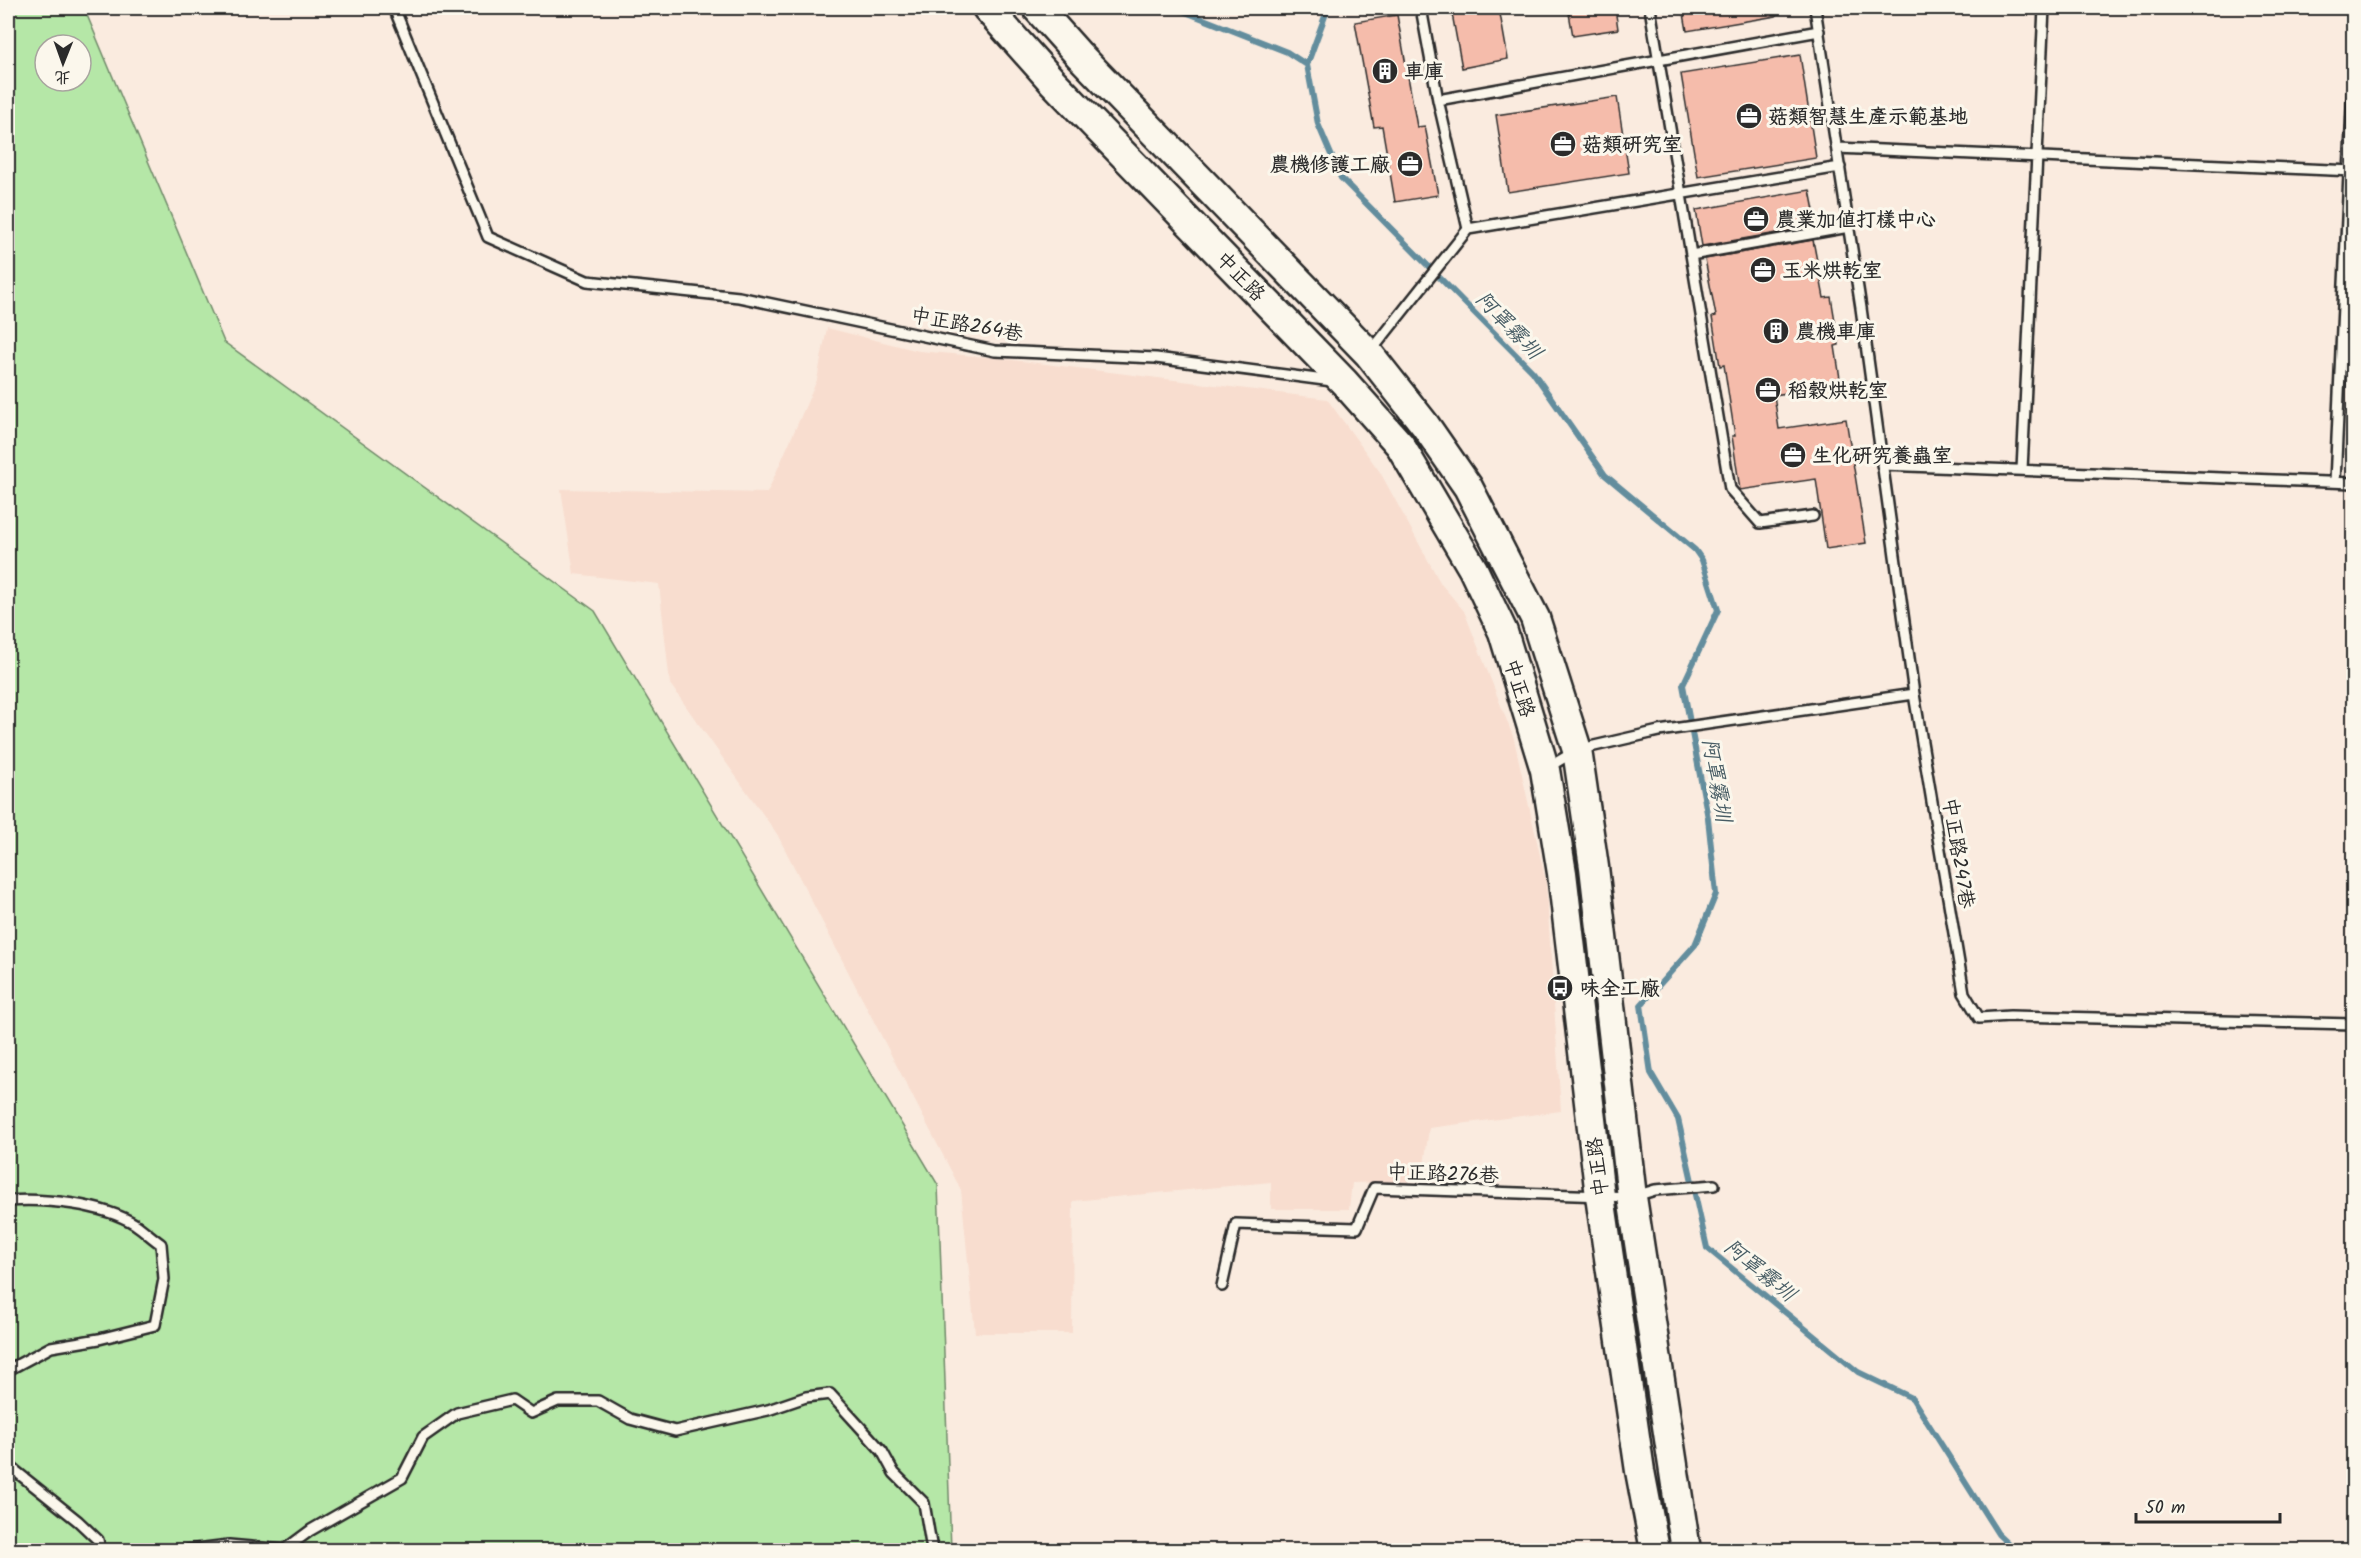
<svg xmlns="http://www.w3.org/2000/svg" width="2361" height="1558" font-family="Kalam,'LXGW WenKai TC',sans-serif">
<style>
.built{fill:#f8ddcf}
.green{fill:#b5e7a7;stroke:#708969;stroke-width:1.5;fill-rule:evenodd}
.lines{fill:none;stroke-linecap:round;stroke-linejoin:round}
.stream{stroke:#638d9d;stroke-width:6}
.building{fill:#f5bcab;stroke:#2b2b2b;stroke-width:1.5}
.lane-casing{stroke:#2b2b2b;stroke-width:14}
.primary-casing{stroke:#2b2b2b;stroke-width:33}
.lane{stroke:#fbf7ec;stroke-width:9}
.primary{stroke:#fbf7ec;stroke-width:28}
.labels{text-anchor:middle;stroke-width:6;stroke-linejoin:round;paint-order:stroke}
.poi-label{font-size:20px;font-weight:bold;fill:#2b2b2b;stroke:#fbf7ec;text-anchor:start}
.street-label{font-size:20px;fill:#2b2b2b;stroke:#fbf7ec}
.water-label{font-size:21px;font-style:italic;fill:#475c64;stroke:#fbf7ec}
</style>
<rect width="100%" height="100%" fill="#faebdf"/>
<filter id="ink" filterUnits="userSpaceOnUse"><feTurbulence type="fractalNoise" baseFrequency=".0167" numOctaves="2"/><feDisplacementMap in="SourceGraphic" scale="12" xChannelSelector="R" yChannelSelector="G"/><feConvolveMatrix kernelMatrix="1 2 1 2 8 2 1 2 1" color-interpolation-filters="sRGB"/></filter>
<g filter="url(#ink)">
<path class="built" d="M827,328L919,351L997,358L1327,399L1380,472L1441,584L1464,611L1514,739L1546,882L1561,1111L1429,1128L1422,1181L1352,1183L1349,1209H1271V1182L1073,1201L1072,1333H975L961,1190L777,834L670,684L659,584L574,574L561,489L767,493L817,380Z"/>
<path class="green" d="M8,8H84L224,342L595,611L938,1185L951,1550H8ZM45,45H81V81H45Z"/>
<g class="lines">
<path class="stream" d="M1179,8L1183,11L1287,52L1307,65
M1328,8L1307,65L1318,124L1341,178L1533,372L1605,475L1695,550L1702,560L1718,610L1683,685L1708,818L1716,894L1695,945L1641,1005L1651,1073L1678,1119L1707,1248L1858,1372L1912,1398L1998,1534L2015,1550"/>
</g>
<path class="building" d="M1451,8H1499L1508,59L1462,68Z
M1568,8H1615L1618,29L1573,36Z
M1683,8H1776V16L1687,31Z
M1397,15L1417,127L1425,126L1438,195L1395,202L1382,126L1374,127L1355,22Z
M1800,55L1816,158L1698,177L1681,74Z
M1617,97L1629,173L1508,192L1496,115Z
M1810,190L1817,226L1702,246L1696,210Z
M1813,240L1824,298L1831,297L1839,345L1835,346L1841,385L1774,395L1779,429L1846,419L1866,543L1826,549L1816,479L1740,490L1732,436H1735L1724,365L1720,366L1712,317L1716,316L1705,259Z"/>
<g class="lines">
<defs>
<path id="lane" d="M394,8L488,237L587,281L739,297L995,351L1156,358L1332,381
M1650,8L1730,489L1760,523L1813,516
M1815,8L1861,308L1914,694
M1438,100L1819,31
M1837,148L2354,171
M1468,229L1840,167
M1691,255L1849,227
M1372,350L1468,229L1438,100L1421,8
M1882,465L2354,483
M2022,470L2044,8
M2335,482L2354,64
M1547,768L1577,750L1659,731L1914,694L1964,993L1979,1018L2010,1016L2354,1024
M8,1201C45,1198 102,1204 135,1224C144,1230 152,1238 161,1244L164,1279L155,1325L99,1339L51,1347L8,1370
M1222,1286L1236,1224L1357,1228L1374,1188L1632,1197L1655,1190L1714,1185
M8,1465L78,1521L98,1540L100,1550
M188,1550L229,1545L284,1550L311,1530L402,1478L423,1437L457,1413L512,1400L531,1413L558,1401H598L630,1419L675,1431L768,1410L806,1397L830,1394L882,1451L894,1473L924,1503L932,1550"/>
<path id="primary" d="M987,8L1053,82L1344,382L1400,445L1473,569L1503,632L1545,770L1562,873L1600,1196L1640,1471L1655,1550
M1037,8L1079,55L1369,354L1425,425L1468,487L1535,618L1577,750L1594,867L1632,1197L1686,1550"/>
</defs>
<use href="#lane" class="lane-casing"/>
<use href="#primary" class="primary-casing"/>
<use href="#lane" class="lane"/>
<use href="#primary" class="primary"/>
</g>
</g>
<defs>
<symbol id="building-disc" viewBox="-11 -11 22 22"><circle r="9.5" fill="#2b2b2b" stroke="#fbf7ec"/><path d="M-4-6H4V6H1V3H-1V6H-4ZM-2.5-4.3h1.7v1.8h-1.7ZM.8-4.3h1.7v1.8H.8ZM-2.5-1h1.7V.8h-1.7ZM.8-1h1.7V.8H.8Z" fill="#fff"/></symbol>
<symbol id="office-disc" viewBox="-11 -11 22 22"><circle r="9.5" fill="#2b2b2b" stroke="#fbf7ec"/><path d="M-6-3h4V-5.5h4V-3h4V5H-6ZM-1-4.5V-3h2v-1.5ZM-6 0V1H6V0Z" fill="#fff"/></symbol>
<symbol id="bus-disc" viewBox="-11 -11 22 22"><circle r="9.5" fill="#2b2b2b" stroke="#fbf7ec"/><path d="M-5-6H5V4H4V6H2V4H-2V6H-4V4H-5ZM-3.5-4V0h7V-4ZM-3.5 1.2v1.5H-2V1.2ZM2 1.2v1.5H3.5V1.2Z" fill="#fff"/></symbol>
</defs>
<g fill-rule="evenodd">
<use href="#building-disc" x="1370" y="56" width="30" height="30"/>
<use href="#office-disc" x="1734" y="101" width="30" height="30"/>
<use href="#office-disc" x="1548" y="129" width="30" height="30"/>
<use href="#office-disc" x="1395" y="149" width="30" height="30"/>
<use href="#office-disc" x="1741" y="204" width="30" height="30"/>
<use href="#office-disc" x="1748" y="255" width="30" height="30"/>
<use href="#building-disc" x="1761" y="316" width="30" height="30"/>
<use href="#office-disc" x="1753" y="375" width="30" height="30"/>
<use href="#office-disc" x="1778" y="440" width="30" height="30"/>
<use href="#bus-disc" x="1545" y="973" width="30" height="30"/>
</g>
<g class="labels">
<g class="poi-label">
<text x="1404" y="78">車庫</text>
<text x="1768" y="123">菇類智慧生產示範基地</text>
<text x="1582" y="151">菇類研究室</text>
<text x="1390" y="171" text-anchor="end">農機修護工廠</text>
<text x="1776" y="226">農業加值打樣中心</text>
<text x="1782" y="277">玉米烘乾室</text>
<text x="1796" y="338">農機車庫</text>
<text x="1788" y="397">稻穀烘乾室</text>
<text x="1812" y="462">生化研究養蟲室</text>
<text x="1580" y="995">味全工廠</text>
</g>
<g class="street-label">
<text transform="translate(1241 276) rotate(46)" y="7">中正路</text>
<text transform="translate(967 324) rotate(10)" y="7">中正路264巷</text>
<text transform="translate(1520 688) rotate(73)" y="7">中正路</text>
<text transform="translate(1959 853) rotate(81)" y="7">中正路247巷</text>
<text transform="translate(1597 1167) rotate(-97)" y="7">中正路</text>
<text transform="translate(1443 1173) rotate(2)" y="7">中正路276巷</text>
</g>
<g class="water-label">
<text transform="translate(1509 325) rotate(46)" y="7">阿罩霧圳</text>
<text transform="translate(1717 780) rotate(80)" y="7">阿罩霧圳</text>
<text transform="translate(1760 1270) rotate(39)" y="7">阿罩霧圳</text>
</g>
</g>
<rect width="2361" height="1558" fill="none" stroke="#fbf7ec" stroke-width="30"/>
<rect x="15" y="15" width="2331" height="1528" fill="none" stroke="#2b2b2b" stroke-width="2" filter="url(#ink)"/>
<g transform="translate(63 63) rotate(181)"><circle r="28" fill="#fbf7ec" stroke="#a8a59f" stroke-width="1.5"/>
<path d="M0-4.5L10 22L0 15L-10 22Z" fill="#2b2b2b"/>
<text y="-9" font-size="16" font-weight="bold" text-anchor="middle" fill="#2b2b2b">北</text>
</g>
<path d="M2136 1513v9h144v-9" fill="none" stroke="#2b2b2b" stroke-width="3"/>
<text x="2145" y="1513" font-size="18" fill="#2b2b2b" stroke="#fbf7ec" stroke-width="4.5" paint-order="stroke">50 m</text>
</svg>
